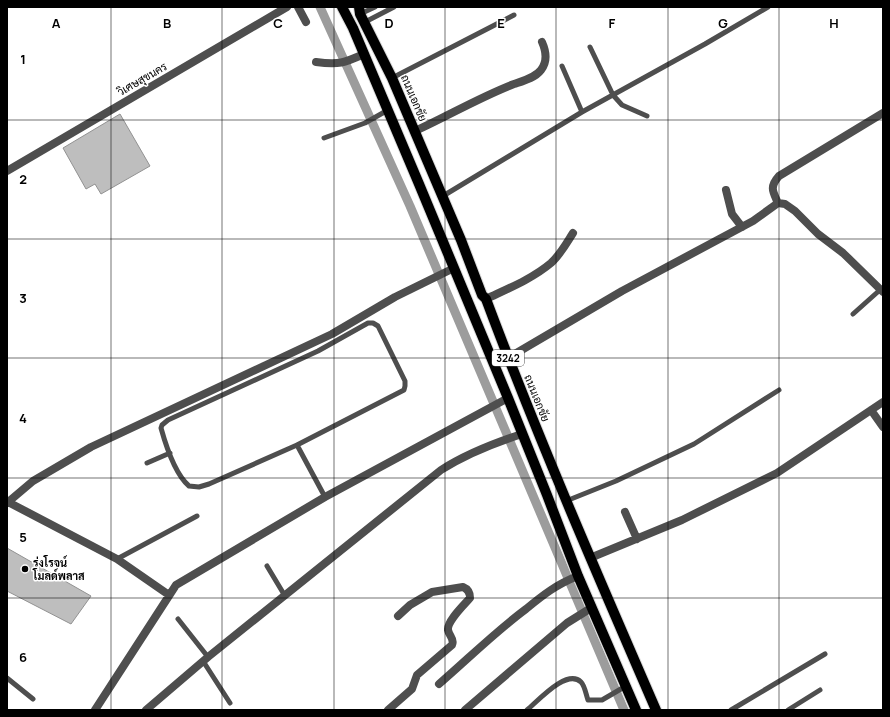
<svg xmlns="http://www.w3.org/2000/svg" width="890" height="717" font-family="Manrope,Sarabun,sans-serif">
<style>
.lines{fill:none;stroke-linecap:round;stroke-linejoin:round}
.canal{stroke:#9c9c9c;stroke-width:9}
.building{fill:#bebebe;stroke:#929292}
.primary-casing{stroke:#dbdbdb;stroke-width:12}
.lane{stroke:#4e4e4e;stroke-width:5}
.street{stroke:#4e4e4e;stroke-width:8}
.primary{stroke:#000;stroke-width:10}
.grid{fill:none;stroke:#000;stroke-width:1;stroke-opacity:0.55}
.poi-dot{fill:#000;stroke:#fff;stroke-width:1.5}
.labels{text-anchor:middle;stroke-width:3;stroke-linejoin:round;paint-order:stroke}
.shield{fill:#fff;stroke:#4c4c4c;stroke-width:1}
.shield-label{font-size:10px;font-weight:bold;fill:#000}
.street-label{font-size:11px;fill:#000;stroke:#fff}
.poi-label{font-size:11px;font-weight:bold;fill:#000;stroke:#fff;text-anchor:start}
.grid-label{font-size:13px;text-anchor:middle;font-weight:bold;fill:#000;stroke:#fff;stroke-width:3;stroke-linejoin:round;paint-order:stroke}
</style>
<rect width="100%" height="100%" fill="#fff"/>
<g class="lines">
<path class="canal" d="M320,7L410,206L624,710"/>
</g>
<path class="building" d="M120,114L150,166L101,194L95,184L86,189L63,148Z
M7,548L91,596L71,624L7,591Z"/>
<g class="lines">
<defs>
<path id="primary" d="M342,7L353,28L419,184L508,398L547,495L578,576L636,710
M359,7L360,14L392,78L461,240L482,295L486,299C538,438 597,574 656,710"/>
</defs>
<use href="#primary" class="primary-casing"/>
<path class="lane" d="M360,14L375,7
M365,22L394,7
M590,47L613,95L622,105L647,116
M562,66L582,112
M392,78L514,15
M324,138L365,123L388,110
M443,196L582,112L705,44L768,7
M853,314L881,289
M297,445L404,390L405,386V381L378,326L373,323H368L318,351L168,420L162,425L161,428C166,446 175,474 189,486L199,487L209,484L297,445L325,497
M147,463L170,453
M566,501L616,481L694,444L779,390
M117,559L197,516
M267,566L285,596
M178,619L208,657
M203,661L230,703
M7,678L33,699
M527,710C538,701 567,668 581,682C585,686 586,695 588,700H602L626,686
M731,710L825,654
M788,710L820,690"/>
<path class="street" d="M298,7L306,22
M316,62C339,65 344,63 364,54
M415,131C448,116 480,97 514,84C523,81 535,78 541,70C548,61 546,51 542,42
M7,171L287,7
M726,190L732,214L742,227
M778,203C773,192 769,187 779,176L883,113
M486,299C507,289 532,279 551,263C560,255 566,244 573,233
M508,358L622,291L753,221L778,203L785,204L795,211L818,234L843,253L883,292
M871,410L883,427
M8,502L117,559L169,595
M7,503L33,481L91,447L332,334L395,297L454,268
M625,512L637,539
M590,558L682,520L777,473L883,402
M439,684C468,659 495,632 526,609C543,595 557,584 578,576
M95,710L176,585L325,497L508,398
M146,710L208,657L441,470C466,454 494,443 522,434
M388,710L412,689L417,675L452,645C455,639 449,636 448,630C447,621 464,605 470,598C470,593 468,589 463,587L432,592L410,605L398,616
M465,710L567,623L591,608"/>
<use href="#primary" class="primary"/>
</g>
<path class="grid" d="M111,7V710M222,7V710M334,7V710M445,7V710M556,7V710M668,7V710M779,7V710M7,120H883M7,239H883M7,358H883M7,478H883M7,598H883"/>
<circle class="poi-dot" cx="25" cy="569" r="4"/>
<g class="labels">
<rect class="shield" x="492" y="350" width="32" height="16" rx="3"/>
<g class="shield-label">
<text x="508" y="362">3242</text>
</g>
<g class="street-label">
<text transform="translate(142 79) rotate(-30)" y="4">วิเศษสุขนคร</text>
<text transform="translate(414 98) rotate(67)" y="4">ถนนเอกชัย</text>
<text transform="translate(537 398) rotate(68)" y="4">ถนนเอกชัย</text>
</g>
<g class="poi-label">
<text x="33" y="567">รุ่งโรจน์<tspan x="33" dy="13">โมลด์พลาส</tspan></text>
</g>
</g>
<g class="grid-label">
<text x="56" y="28">A</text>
<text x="167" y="28">B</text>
<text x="278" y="28">C</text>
<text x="389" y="28">D</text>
<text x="501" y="28">E</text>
<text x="612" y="28">F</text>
<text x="723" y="28">G</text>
<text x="834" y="28">H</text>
<text x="23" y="64">1</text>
<text x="23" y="184">2</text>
<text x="23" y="303">3</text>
<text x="23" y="423">4</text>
<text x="23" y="542">5</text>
<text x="23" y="662">6</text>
</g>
<rect width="890" height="717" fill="none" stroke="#000000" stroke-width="16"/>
</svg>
